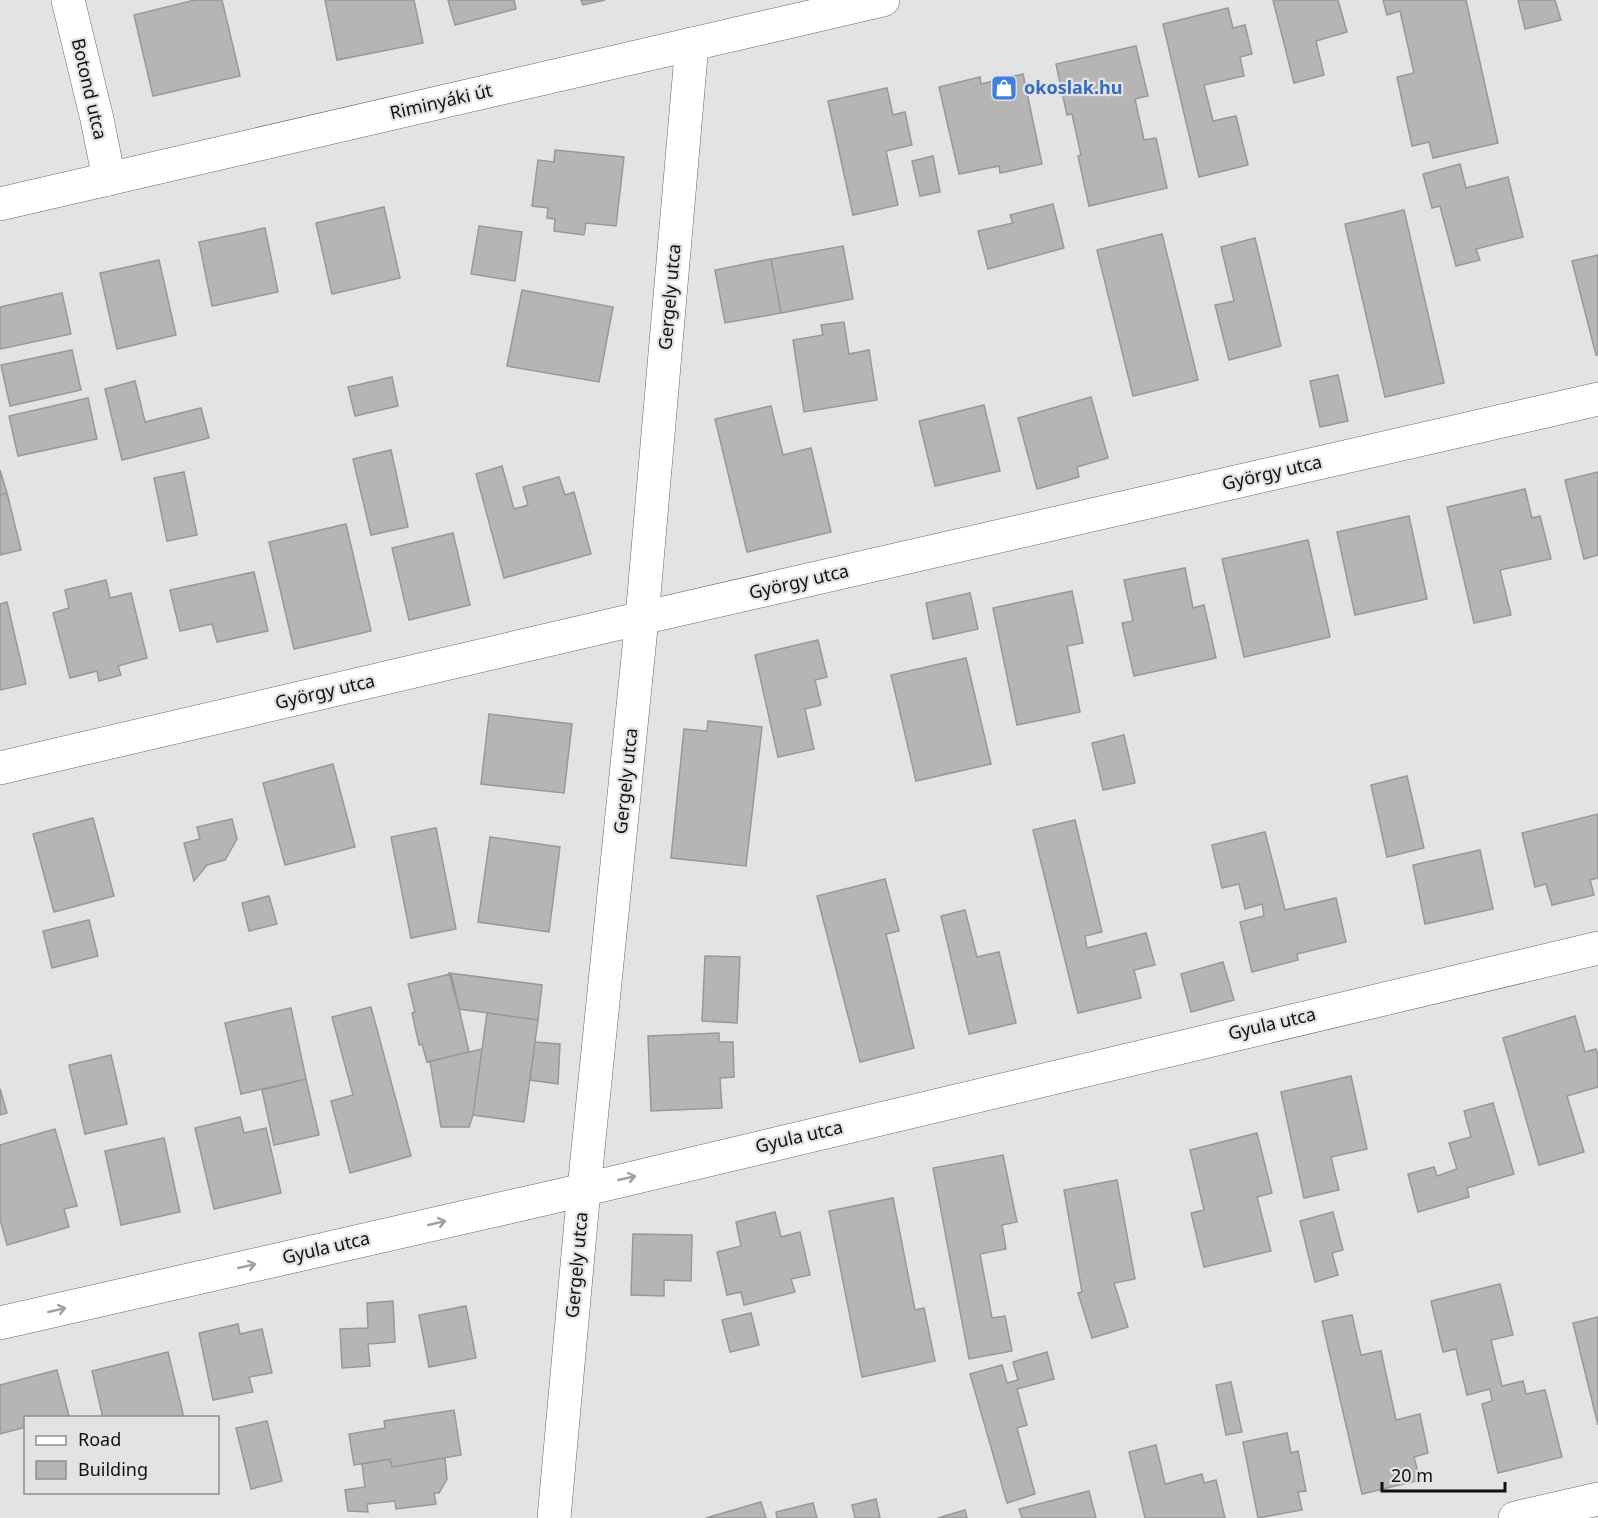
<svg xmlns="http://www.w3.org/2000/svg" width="1598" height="1518" font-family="'Noto Sans',sans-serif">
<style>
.building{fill:#b7b4b4;stroke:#999797;stroke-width:1.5}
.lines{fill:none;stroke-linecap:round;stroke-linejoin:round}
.minor-casing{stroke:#656768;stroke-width:34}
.major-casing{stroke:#656768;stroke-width:34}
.minor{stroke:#fff;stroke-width:33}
.major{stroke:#fff;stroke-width:33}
.oneway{stroke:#9fa0a0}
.labels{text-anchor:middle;stroke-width:4.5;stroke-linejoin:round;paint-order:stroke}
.shop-label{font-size:18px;font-weight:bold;fill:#366cbe;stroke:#e2e3e5;text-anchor:start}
.street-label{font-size:18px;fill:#101111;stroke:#e2e3e5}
</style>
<rect width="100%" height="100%" fill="#e2e3e5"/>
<path class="building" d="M195,0H222L240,76L153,96L134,15Z
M325,0H414L423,43L337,60Z
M448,0H514L516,9L455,25Z
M581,0H605L583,5Z
M1273,0H1338L1347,32L1316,41L1324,75L1294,83Z
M1383,0H1466L1498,143L1433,158L1429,142L1412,146L1397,77L1414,73L1400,11L1387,15Z
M1518,0H1555L1561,20L1525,29Z
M1228,8L1233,28L1245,25L1252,54L1240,57L1244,76L1204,85L1213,121L1236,116L1248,165L1199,177L1163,24Z
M1136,46L1148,96L1135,99L1144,140L1156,138L1167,188L1089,206L1078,156L1081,155L1072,114L1067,115L1056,64Z
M1023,74L1042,164L1000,173L999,166L959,174L939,87L980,77L981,84Z
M887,88L893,115L905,112L912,145L886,151L898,205L853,215L828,101Z
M555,150L624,157L616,226L586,223L584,235L554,231L555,219L547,218L548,208L532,206L538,160L554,162Z
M933,156L940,192L920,196L912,161Z
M1460,164L1466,188L1508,177L1523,237L1476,249L1480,260L1456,266L1440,206L1432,208L1423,174Z
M1053,204L1064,248L988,269L978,231L1013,223L1010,215Z
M384,207L400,278L332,294L316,223Z
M1404,210L1444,383L1385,397L1345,224Z
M479,226L522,232L515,281L471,274Z
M265,228L278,292L212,306L199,242Z
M1162,234L1198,380L1133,396L1097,250Z
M1255,238L1281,346L1229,360L1215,305L1234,301L1221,247Z
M843,246L853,299L781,313L771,259Z
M1598,255V355H1596L1572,261Z
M771,259L781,313L725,323L715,270Z
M159,260L176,335L117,349L100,273Z
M522,290L613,307L599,382L507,366Z
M62,293L71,334L0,349V307Z
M844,322L849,354L869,350L877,400L804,412L793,340L823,335L821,325Z
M72,350L81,390L10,406L1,365Z
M1338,375L1348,421L1320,427L1310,381Z
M392,377L398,406L355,416L348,387Z
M135,381L145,422L201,408L209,438L122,460L105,389Z
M1091,397L1108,458L1077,467L1079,477L1037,489L1018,418Z
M88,398L97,439L18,456L9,416Z
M984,405L1000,471L935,486L919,421Z
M771,406L783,455L811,448L831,532L747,552L715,419Z
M391,450L408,527L371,535L353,459Z
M502,466L514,509L528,505L523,487L559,477L565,495L574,492L591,554L504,578L476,474Z
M0,470L7,493L0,495Z
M184,472L197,535L167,541L154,478Z
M1598,472V555L1584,559L1565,480Z
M1525,489L1532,518L1540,516L1551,559L1500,570L1511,615L1474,623L1447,507Z
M7,493L21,550L0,555V495Z
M1409,516L1427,599L1355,615L1337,532Z
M346,524L371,631L294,649L269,542Z
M453,533L470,605L409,620L392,548Z
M1308,540L1330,637L1244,657L1222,559Z
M1185,568L1193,608L1204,605L1216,658L1134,676L1122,623L1133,621L1124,580Z
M254,572L268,631L217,642L212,624L180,631L170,590Z
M106,580L110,598L131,593L147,658L118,666L121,675L99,681L97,671L70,678L53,613L69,608L65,590Z
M1072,591L1083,643L1067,646L1080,712L1017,725L993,608Z
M970,593L978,629L933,639L926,603Z
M7,602L26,684L0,690V604Z
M818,640L827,677L815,680L821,705L805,709L814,749L778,757L755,655Z
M966,658L991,764L916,781L891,675Z
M489,714L572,724L564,793L481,784Z
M708,721L762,727L746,866L671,858L684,729L707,731Z
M1124,735L1135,783L1103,790L1092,743Z
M333,764L355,847L285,865L263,783Z
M1407,776L1424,848L1387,857L1371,785Z
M1598,814V878L1590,880L1594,895L1552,905L1546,884L1535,887L1522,833Z
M93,818L114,896L54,912L33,834Z
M232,819L237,839L225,860L207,865L194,881L184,843L200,839L197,827Z
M1075,820L1102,932L1085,936L1087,948L1146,933L1155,965L1134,970L1141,998L1078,1013L1033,830Z
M436,828L456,929L411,938L391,837Z
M1265,832L1285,910L1336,898L1346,942L1297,954L1298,960L1252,972L1240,922L1264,916L1262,904L1245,909L1239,884L1222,888L1212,845Z
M490,837L560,847L549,932L478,922Z
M1480,850L1493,909L1425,924L1413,865Z
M885,879L899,931L886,934L914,1048L860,1062L817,896Z
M269,896L277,924L249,931L242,903Z
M965,910L977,957L999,952L1016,1023L969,1034L941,916Z
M89,920L98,956L52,968L43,931Z
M705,956L740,957L737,1023L702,1021Z
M1223,962L1234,1000L1191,1012L1181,974Z
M449,973L542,985L538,1020L459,1009Z
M451,974L469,1052L427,1062L422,1044L419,1045L412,1013L415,1012L408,984Z
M371,1007L411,1156L350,1173L331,1101L353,1095L332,1017Z
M291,1008L306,1079L241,1094L225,1023Z
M487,1013L538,1020L524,1122L473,1115Z
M1575,1016L1585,1052L1596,1049L1598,1055V1087L1567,1096L1584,1152L1539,1165L1503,1038Z
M719,1033V1042H733L734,1077L720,1078L722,1108L651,1111L648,1036Z
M535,1042L560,1044L558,1084L530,1080Z
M482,1049L473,1115L469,1127H441L430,1061Z
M111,1055L127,1124L85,1134L69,1065Z
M1351,1076L1367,1149L1331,1157L1339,1190L1304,1198L1281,1092Z
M306,1079L319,1135L274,1145L262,1090Z
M0,1089L7,1113L0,1115Z
M1493,1103L1514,1174L1467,1188L1469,1197L1418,1212L1408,1174L1434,1167L1437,1176L1457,1169L1449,1143L1471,1137L1464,1111Z
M240,1117L244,1133L266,1128L281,1193L214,1209L195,1128Z
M55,1129L77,1206L64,1209L69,1227L7,1245L0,1219V1145Z
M1257,1133L1272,1193L1257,1197L1271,1251L1204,1267L1191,1213L1204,1210L1190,1150Z
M164,1138L180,1212L121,1225L105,1151Z
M1003,1155L1017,1222L1002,1225L1006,1249L980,1254L992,1318L1005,1316L1012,1351L969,1359L933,1168Z
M1117,1180L1135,1279L1114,1283L1128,1327L1092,1338L1078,1293L1082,1292L1064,1190Z
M893,1198L915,1310L924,1308L935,1361L862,1377L829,1211Z
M775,1212L781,1237L800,1232L810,1275L791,1279L795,1292L744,1305L741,1292L727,1295L717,1252L741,1246L736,1222Z
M1333,1212L1343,1250L1332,1253L1338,1275L1315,1282L1300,1221Z
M633,1234L692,1235L691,1281L664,1280V1296L631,1295Z
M1500,1284L1513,1335L1491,1340L1502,1386L1523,1381L1526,1394L1545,1390L1562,1457L1498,1473L1482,1404L1492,1401L1490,1389L1467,1395L1456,1349L1443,1352L1431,1301Z
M393,1301L395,1342L368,1344L370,1366L342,1368L340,1329L368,1328L367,1303Z
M466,1306L476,1358L429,1367L419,1315Z
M751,1313L759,1345L730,1352L722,1320Z
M1352,1315L1361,1355L1381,1351L1396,1420L1420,1414L1428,1453L1414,1457L1420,1480L1362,1494L1322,1321Z
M1598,1317V1425L1573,1323Z
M238,1324L240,1334L262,1329L272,1373L249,1377L253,1392L213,1400L199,1333Z
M168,1352L184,1418H103L92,1371Z
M1047,1352L1054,1379L1017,1389L1027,1425L1017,1428L1035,1494L1007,1503L970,1374L1002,1365L1007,1383L1018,1380L1013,1362Z
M57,1370L69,1416L62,1418H26V1427L0,1434V1385Z
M1231,1382L1242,1432L1226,1435L1216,1385Z
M454,1410L461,1455L392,1467L390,1459L354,1465L349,1434L385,1428L384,1421Z
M267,1421L282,1481L251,1489L236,1428Z
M1287,1433L1291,1453L1298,1451L1306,1491L1298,1492L1302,1510L1258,1518L1243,1442Z
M1156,1445L1165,1484L1202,1474L1204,1483L1216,1480L1225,1518H1145L1129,1452Z
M445,1458L447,1479L439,1493H434L436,1504L396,1509L395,1501L367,1504L368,1512L348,1511L345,1490L365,1487L362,1464L390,1459L392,1467Z
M1089,1491L1096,1518H1022L1019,1509Z
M876,1499L880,1518H855L852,1505Z
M761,1502L766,1518H706Z
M813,1503L817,1518H777L776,1512Z
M965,1510L967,1518H938Z"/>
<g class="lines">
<defs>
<path id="minor" d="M68,0L97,119L109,179
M0,768L642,618L1598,399
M0,1323L553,1197L1598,948
M554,1518L584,1189L642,618L692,44
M1515,1518L1598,1499"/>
<path id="major" d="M0,204L883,0"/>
</defs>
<use href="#minor" class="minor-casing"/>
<use href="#major" class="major-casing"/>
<use href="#minor" class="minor"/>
<use href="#major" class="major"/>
</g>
<defs><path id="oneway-shaft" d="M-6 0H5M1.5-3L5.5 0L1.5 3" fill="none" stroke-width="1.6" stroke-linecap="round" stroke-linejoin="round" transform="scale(1.5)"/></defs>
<g class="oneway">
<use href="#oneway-shaft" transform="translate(627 1178) rotate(-13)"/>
<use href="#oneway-shaft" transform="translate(437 1223) rotate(-13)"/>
<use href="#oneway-shaft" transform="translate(247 1266) rotate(-13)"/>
<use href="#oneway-shaft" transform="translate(57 1310) rotate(-13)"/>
</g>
<defs>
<symbol id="shop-square" viewBox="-11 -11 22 22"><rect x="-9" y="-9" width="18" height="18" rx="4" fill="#3f7fe0" stroke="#e2e3e5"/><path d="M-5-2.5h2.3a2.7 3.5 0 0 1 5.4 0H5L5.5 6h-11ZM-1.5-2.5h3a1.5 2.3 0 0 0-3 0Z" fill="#fff"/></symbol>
</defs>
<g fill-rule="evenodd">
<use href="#shop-square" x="989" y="73" width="30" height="30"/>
</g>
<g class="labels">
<g class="shop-label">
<text x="1024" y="94">okoslak.hu</text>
</g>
<g class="street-label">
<text transform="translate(89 89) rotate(77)" y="6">Botond utca</text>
<text transform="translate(441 102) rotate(-13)" y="6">Riminyáki út</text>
<text transform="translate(670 297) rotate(-85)" y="6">Gergely utca</text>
<text transform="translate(1272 473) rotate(-13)" y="6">György utca</text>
<text transform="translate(799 582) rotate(-13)" y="6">György utca</text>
<text transform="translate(325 692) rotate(-13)" y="6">György utca</text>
<text transform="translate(626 781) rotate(-84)" y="6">Gergely utca</text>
<text transform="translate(1272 1024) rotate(-13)" y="6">Gyula utca</text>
<text transform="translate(799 1137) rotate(-13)" y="6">Gyula utca</text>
<text transform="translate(326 1248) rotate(-13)" y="6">Gyula utca</text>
<text transform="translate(577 1265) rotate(-85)" y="6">Gergely utca</text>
</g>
</g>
<rect x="24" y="1416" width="195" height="78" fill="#e2e3e5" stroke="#8e8f90" stroke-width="1.5"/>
<rect x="36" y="1436" width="30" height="9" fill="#ffffff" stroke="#8e8f90" stroke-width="1.5"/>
<text x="78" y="1446" font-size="18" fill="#101111">Road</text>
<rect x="36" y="1461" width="30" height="18" fill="#b7b4b4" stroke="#8e8f90" stroke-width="1.5"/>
<text x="78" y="1476" font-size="18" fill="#101111">Building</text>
<path d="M1382 1482v9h123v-9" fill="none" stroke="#101111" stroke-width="3"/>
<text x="1391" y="1482" font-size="18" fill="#101111" stroke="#e2e3e5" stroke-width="4.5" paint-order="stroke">20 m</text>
</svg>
